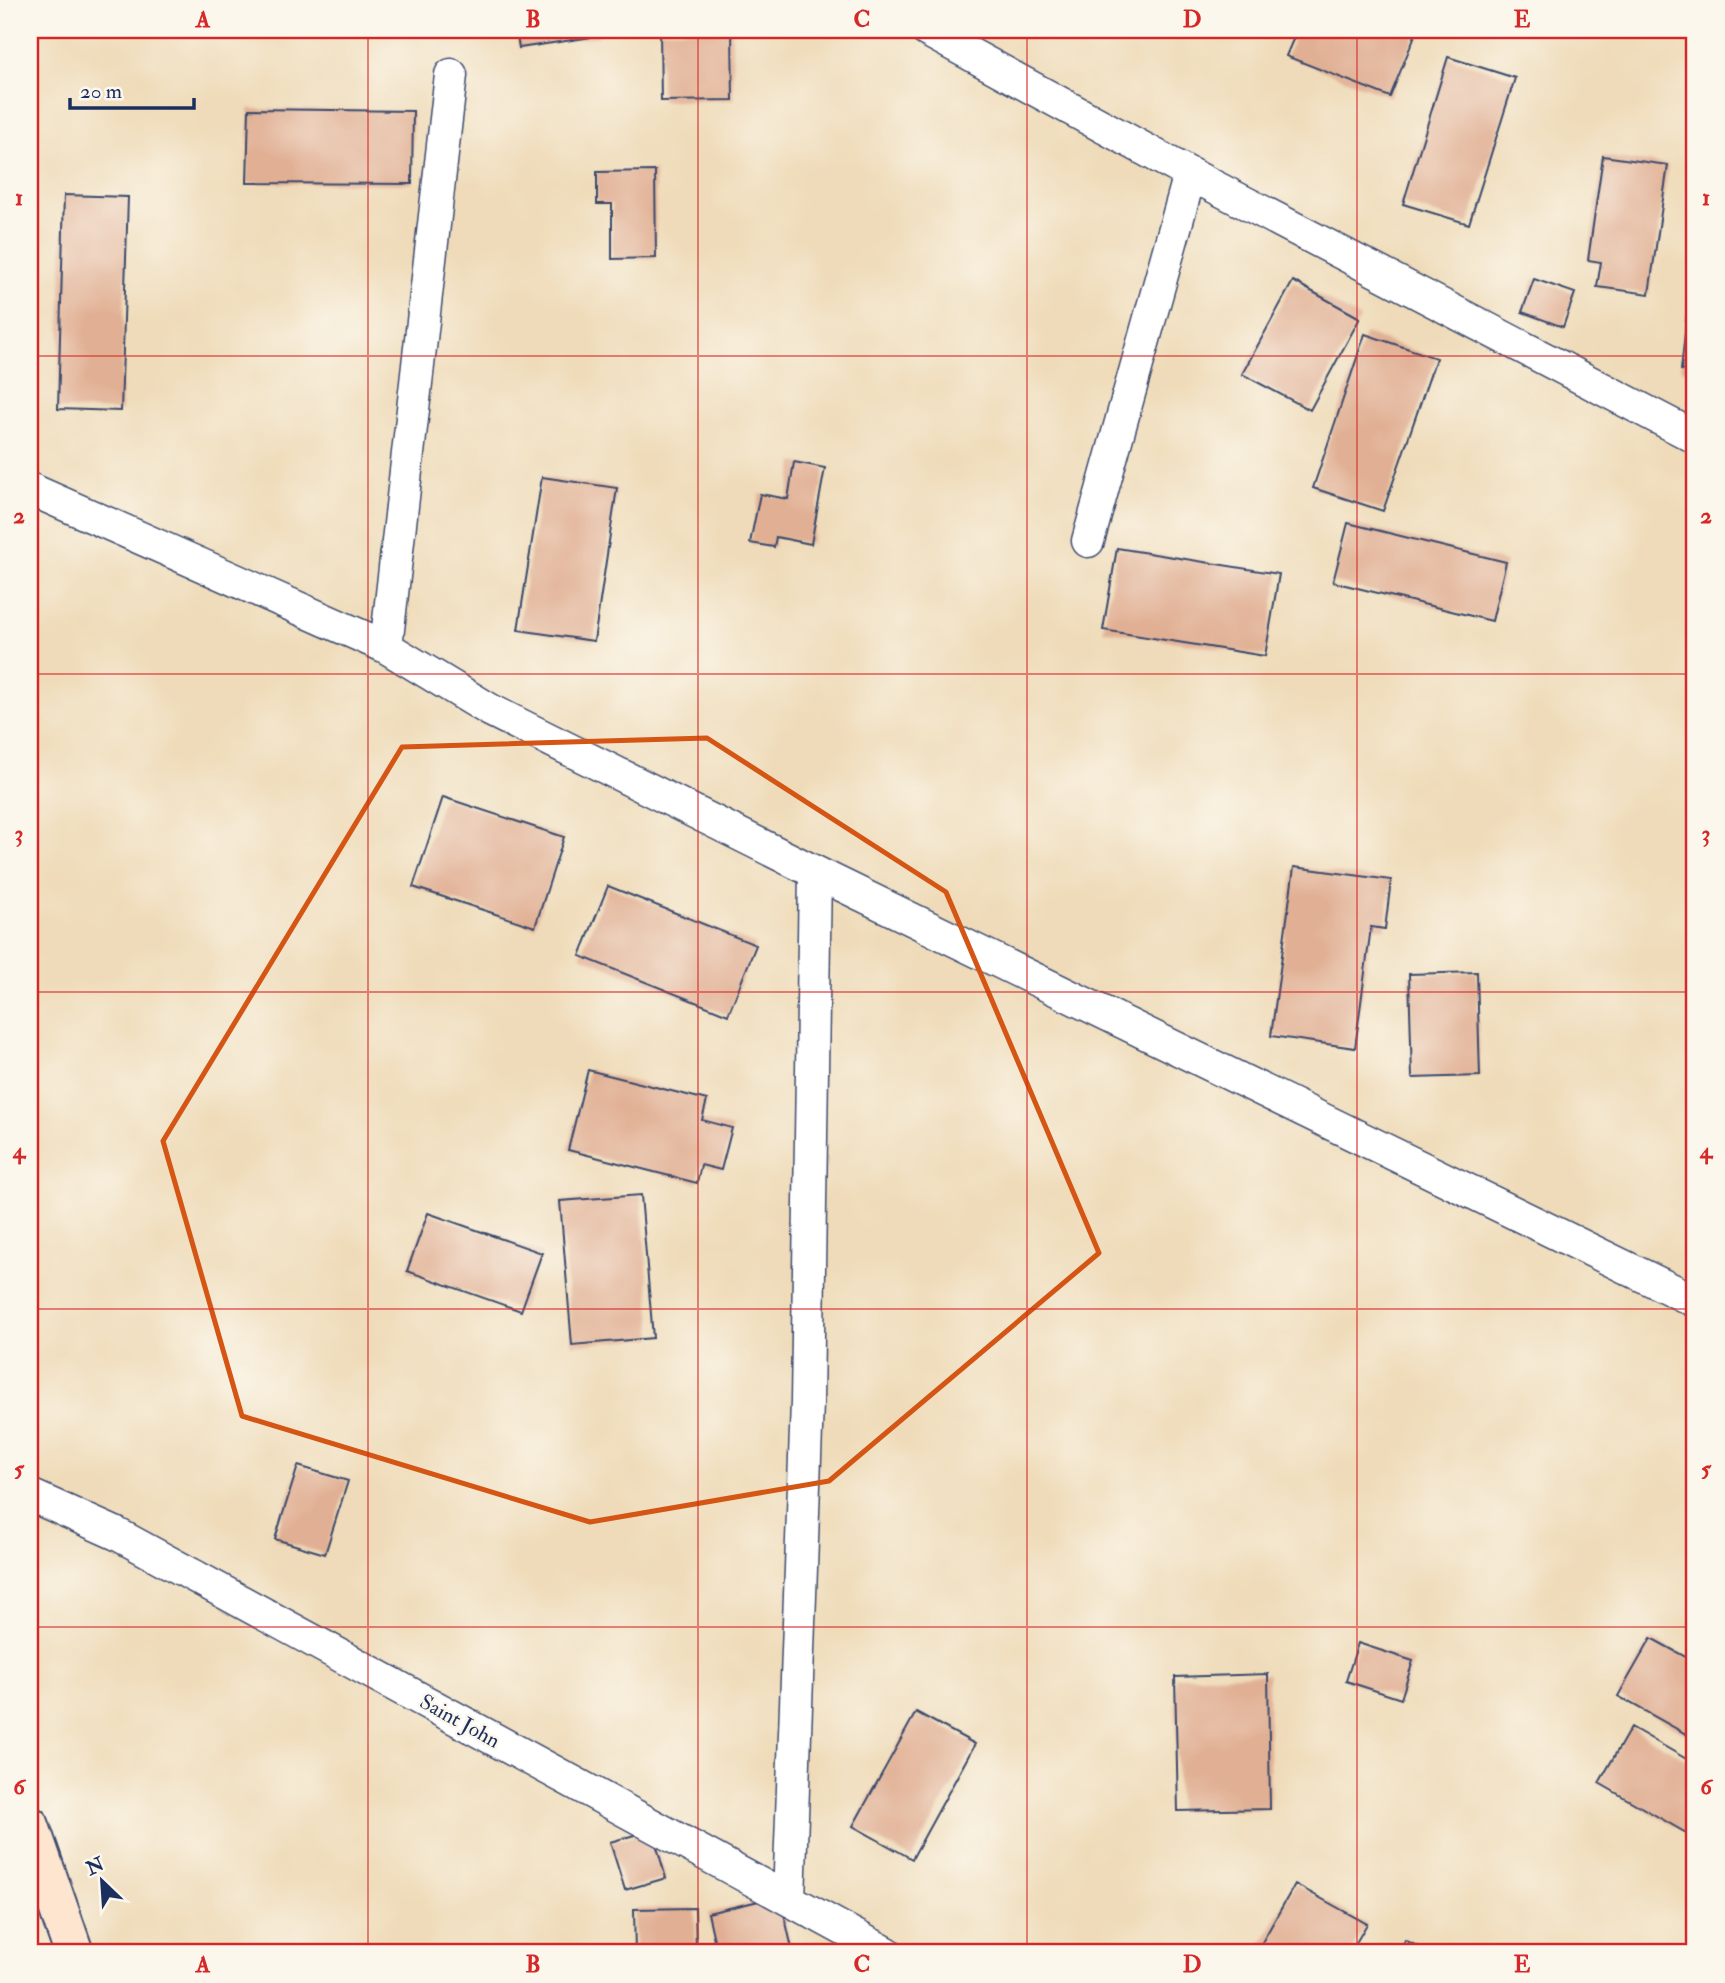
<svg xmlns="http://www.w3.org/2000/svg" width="1725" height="1983" font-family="'IM FELL Double Pica',serif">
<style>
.building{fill:#e1b094}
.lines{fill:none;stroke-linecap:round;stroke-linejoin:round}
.street-casing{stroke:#3b496c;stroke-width:35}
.secondary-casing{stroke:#3b496c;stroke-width:42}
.street{stroke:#fff;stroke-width:32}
.secondary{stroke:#fde5d0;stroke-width:38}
.marked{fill:none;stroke:#d45514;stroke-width:5;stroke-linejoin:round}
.grid{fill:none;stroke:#d62828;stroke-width:2;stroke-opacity:0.55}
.labels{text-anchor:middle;stroke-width:5;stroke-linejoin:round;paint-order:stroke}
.street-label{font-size:21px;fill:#1b2f5e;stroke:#fbf7ec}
.neatline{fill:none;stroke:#d62828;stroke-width:2.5}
.grid-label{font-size:23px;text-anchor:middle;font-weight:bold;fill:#d62828}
</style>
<rect width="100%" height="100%" fill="#fbf7ec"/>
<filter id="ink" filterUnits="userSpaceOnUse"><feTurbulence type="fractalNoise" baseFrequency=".0143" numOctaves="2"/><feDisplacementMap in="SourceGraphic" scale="14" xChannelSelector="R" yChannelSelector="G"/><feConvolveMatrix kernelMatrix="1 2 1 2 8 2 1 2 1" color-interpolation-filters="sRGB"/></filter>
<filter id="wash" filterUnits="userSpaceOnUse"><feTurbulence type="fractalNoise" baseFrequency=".00686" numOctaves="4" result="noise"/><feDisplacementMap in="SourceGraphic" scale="28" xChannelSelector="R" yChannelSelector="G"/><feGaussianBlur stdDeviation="1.57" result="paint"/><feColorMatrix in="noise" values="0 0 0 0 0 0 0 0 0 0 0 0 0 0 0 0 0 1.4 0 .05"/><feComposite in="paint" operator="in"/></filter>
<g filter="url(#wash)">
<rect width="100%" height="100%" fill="#efdbb9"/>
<g id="blocks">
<path class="building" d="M516,30H598L599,36L519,48Z
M660,30H732L733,100L661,101Z
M1297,30H1417L1390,97L1286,56Z
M1448,57L1515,78L1469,224L1403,204Z
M249,109L413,111L412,184L247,183Z
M1603,156L1668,165L1649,294L1597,287L1601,262L1588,260Z
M655,171L656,258L612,259V204H597V172Z
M64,195L128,197L121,411L58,409Z
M1693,258H1695V371L1681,370Z
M1534,279L1575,293L1563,327L1522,312Z
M1293,281L1360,318L1310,410L1242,374Z
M1365,334L1436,358L1383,511L1313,488Z
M794,462L825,468L811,544L776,537L774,547L750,543L760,494L788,499Z
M542,477L617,488L594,641L518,630Z
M1348,523L1506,562L1492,621L1333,582Z
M1117,548L1279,574L1265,656L1103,630Z
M443,797L564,837L535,927L413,887Z
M1294,867L1391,880L1385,929L1371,927L1355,1048L1271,1036Z
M608,886L756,945L728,1015L580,956Z
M1477,972L1480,1076L1412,1078L1409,974Z
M588,1070L707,1100L702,1120L732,1128L721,1170L701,1165L697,1183L568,1150Z
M641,1195L653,1338L572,1345L560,1201Z
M428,1213L542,1253L521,1311L407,1271Z
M298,1466L348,1481L325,1554L275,1539Z
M1651,1638L1695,1662V1739L1618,1696Z
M1358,1643L1413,1661L1401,1699L1346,1681Z
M1268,1674L1270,1809L1178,1811L1175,1677Z
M916,1712L975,1744L912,1859L853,1826Z
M1631,1727L1695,1764V1838L1599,1783Z
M652,1830L666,1878L625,1890L610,1842Z
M1295,1884L1367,1924L1350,1953H1256Z
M780,1896L793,1953H717L708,1913Z
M695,1908L696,1953H635L634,1909Z
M1405,1940L1430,1953H1398Z"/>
</g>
</g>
<g filter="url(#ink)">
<use href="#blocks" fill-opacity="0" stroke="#3b496c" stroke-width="2"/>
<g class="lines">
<defs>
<path id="street" d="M926,30L1190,174L1695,437
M30,489L386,647L490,710L815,872L1695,1301
M1088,541L1190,174
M386,647L451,75
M30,1495L117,1534L887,1953
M789,1899L807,1402L815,872"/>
<path id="secondary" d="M30,1826L74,1953"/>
</defs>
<use href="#street" class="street-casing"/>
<use href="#secondary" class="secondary-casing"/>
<use href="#street" class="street"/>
<use href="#secondary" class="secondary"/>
</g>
</g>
<path class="marked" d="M707,738L946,892L1099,1253L829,1481L590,1522L242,1416L163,1141L402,747Z"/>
<path class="grid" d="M368,30V1953M698,30V1953M1027,30V1953M1357,30V1953M30,356H1695M30,674H1695M30,992H1695M30,1309H1695M30,1627H1695"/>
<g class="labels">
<g class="street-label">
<text transform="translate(460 1721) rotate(29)" y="7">Saint John</text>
</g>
</g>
<rect width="1725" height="1983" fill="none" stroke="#fbf7ec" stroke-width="77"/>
<g transform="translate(102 1881) rotate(335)" stroke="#fbf7ec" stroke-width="5" paint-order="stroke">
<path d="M0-5L12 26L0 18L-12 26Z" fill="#1b2f5e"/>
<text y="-10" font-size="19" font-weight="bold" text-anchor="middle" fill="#1b2f5e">N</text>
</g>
<path d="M70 98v10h124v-10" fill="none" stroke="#1b2f5e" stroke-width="3.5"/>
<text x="80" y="98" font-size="21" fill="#1b2f5e" stroke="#fbf7ec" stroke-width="5" paint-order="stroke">20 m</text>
<rect x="38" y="38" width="1648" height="1906" class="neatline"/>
<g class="grid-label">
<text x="203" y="27">A</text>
<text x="533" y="27">B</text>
<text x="862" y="27">C</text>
<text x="1192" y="27">D</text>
<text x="1522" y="27">E</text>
<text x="19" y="205">1</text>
<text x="1706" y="205">1</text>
<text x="19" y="523">2</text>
<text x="1706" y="523">2</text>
<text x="19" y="841">3</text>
<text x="1706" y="841">3</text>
<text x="19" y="1158">4</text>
<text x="1706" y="1158">4</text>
<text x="19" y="1476">5</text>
<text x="1706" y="1476">5</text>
<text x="19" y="1794">6</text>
<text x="1706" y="1794">6</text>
<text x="203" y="1972">A</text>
<text x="533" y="1972">B</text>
<text x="862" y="1972">C</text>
<text x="1192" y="1972">D</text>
<text x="1522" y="1972">E</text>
</g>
</svg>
